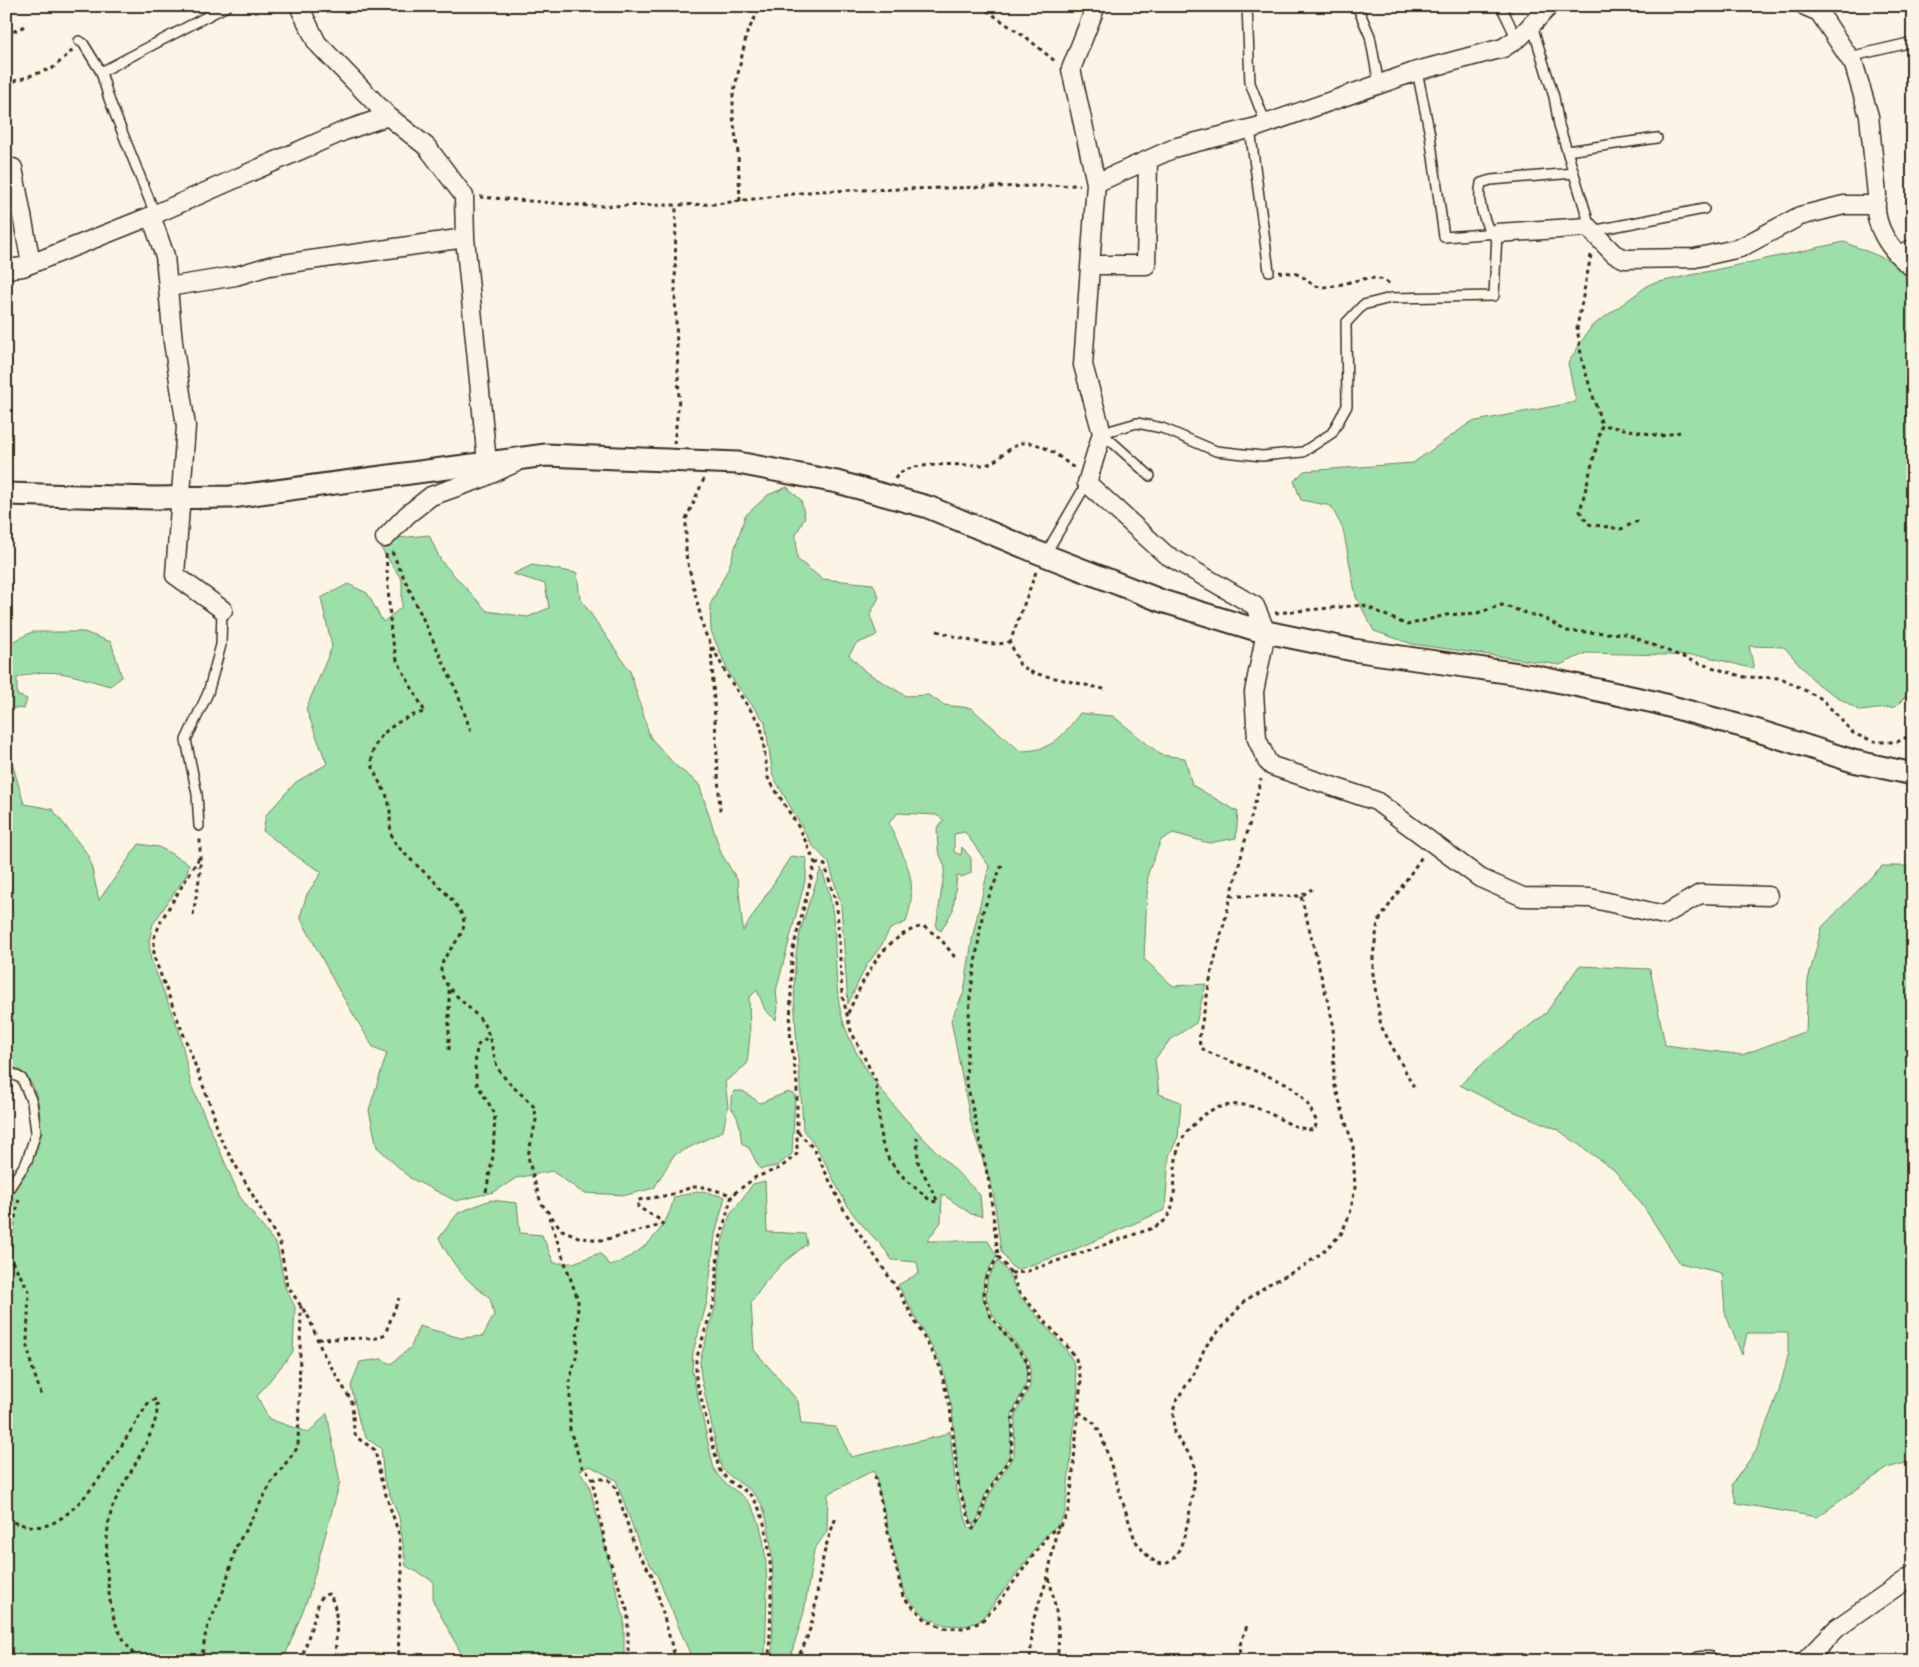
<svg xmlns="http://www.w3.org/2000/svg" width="1919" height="1667" font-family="Dekko,sans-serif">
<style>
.green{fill:#9ddfa9;stroke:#6c8464}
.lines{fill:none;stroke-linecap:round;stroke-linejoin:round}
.service-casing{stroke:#3b2a1e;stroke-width:12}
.minor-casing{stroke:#3b2a1e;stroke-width:21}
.tertiary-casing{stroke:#3b2a1e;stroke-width:25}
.path{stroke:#3b2a1e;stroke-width:3;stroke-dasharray:4 4;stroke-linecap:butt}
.service{stroke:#fcf5e5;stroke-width:9}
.minor{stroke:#fcf5e5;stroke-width:18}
.tertiary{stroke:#fcf5e5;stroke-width:21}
</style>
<rect width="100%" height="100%" fill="#fcf5e5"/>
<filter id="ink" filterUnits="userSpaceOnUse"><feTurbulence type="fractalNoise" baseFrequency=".02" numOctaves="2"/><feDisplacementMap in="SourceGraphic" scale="10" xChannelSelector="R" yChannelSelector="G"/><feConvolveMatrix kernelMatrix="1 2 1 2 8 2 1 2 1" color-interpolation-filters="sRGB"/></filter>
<g filter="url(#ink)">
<path class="green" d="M1844,242L1903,266L1913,274V689L1895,707L1860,711L1817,684L1784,647L1749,646L1754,669L1705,656L1586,653L1560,665L1412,644L1374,631L1356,597L1343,529L1331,506L1301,500L1294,481L1304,471L1413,463L1471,422L1576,402L1568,363L1591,327L1650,284Z
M787,487L801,500L805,517L796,535L797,559L822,579L873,584L879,597L870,615L877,635L856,644L849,655L866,672L906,696L928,695L944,705L971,708L1020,751C1052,751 1062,737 1080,713L1113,716L1161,755L1185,758L1192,785L1238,812L1236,838L1209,843L1173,833L1161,840L1148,873L1144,959L1173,986L1206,984L1196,1023L1170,1040L1155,1059L1159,1094L1181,1102L1178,1137L1169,1156L1165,1210L1071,1251L1017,1270L1011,1266L1001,1251L993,1191L971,1123L951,1020L964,992L973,934L989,866L965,832L954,834V852L961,855L962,847L971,858V873L962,877L957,876L953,910L941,931L936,928L945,867L938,850L937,828L944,820L936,815L898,813L889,823C905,862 920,878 906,922L890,929L881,946L866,966L848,1004L841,905L829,863L812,845L773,776L765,722L730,676L711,631L710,605L729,567L745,516L768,495Z
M429,535L441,561L487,611L528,617L549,608L545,584L513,574L532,565L577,573L580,598L630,671L650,737L675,765L699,784L721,853L738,881L743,931L791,856L807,858L806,877L776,991L778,1008L776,1020L765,1010L757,990L749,998L750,1035L747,1064L725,1082L728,1106L723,1131L674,1155L654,1188L626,1195L583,1193L552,1171L516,1178L494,1192L456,1201L410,1178L377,1147L369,1110L387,1053L373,1047L337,987L300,917L307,894L322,872L299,858L263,831L266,815L296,782L327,764L306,709L332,647L321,598L348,584L367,593L383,622L402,607V580L380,547L398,538Z
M32,632H84L111,642L122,677L110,686C76,677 52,665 17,678V695L27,699L24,709L6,707V645Z
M6,742L24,804L52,809L89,856L99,900L139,844L159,847L189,864L187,874L153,924L149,941L151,960L179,1030L191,1085L240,1197L277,1246L285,1287L295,1307L293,1352L257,1396L269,1419L309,1433L327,1413L340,1482L308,1598L283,1661H6V1202C15,1188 27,1174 33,1159C43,1134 44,1089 21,1071C17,1068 11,1067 6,1065Z
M1882,866H1913V1461L1887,1468L1817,1517L1736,1503L1732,1484L1756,1451L1779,1391L1788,1356V1333H1747L1742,1355L1725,1313L1722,1273L1680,1263L1643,1206L1614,1170L1557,1129L1498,1105L1460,1085L1494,1053L1546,1013L1579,966L1650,969L1665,1045L1742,1055L1806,1031L1808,980L1822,927Z
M821,869C840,912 832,957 839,1003C850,1076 931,1144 980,1195L982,1216L971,1214L942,1194L941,1222L927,1241H988L997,1256L984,1278L983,1298L991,1318L1017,1347L1027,1363L1026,1384L1012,1414L1010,1455L985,1495L979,1516L973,1526L960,1490L952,1409L942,1366L898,1285L919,1273L917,1262L892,1260C879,1239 858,1225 846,1203C831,1178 823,1151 803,1130C801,1075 792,1020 795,965C797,933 810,899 821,869Z
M734,1091H743L760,1103L788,1092L795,1095L792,1154L777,1166L760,1169L749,1148L742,1144C740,1137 741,1127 738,1120C733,1106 727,1111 734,1091Z
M765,1181L767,1232L805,1234L807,1244L784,1262L767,1280L751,1303L754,1350L798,1401L801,1424L836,1427L851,1457L941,1436L950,1431L956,1491L969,1528L973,1530L983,1515L988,1497L1014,1455L1015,1416L1030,1386V1361L993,1315L986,1297L987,1280L998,1260L1009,1274L1018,1294L1064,1347L1073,1361L1078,1389L1065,1513L1060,1523L1048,1533L980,1621L966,1626L945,1625L927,1618L904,1594L874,1470L828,1494L827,1531L814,1550L804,1612L789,1661H772C772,1623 779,1525 757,1497C747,1485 731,1480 721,1467L701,1377L700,1361L716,1304L721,1246L730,1215L753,1184Z
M702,1191L725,1197L715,1235L707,1302L693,1352L692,1371L714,1469C725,1488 734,1487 747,1500C775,1531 765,1620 765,1661H693L657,1575L641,1550L616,1480L590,1466L579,1470L589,1485L624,1619V1661H462V1655L433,1601V1581L406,1566L399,1517L384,1480L381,1448L367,1439L360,1425L351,1386L360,1362L381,1359L391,1364L411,1347L419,1326L461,1338L483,1336L494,1315L490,1298C464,1279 454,1267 439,1238L458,1213L490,1200L517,1203L520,1233L542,1235L554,1263H573L600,1253L610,1266C642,1254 667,1231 674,1197Z"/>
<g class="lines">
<defs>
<path id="service" d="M1247,6L1250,83L1266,124
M1357,6L1370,36L1379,85
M1501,6L1517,39
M1532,25L1554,97L1559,125L1587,216L1588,227
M79,41L83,43L101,72
M1849,57L1913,42
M1250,129L1269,271
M1567,151L1657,138
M155,214L109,99L101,72L227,6
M1592,231L1704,209
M1490,233C1483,216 1477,202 1481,183L1491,180L1574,173
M1896,251L1913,244
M1102,433L1137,423L1162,428L1216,451L1262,456L1303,452L1332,433L1347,406L1346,323L1363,305L1391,298L1494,296L1497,233L1444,237L1430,135L1417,71
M1102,433L1150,476
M1045,555L1087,483
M199,826L197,794L186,740L208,693L221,645L222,609
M6,1070L22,1079L32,1102L36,1132L27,1161L6,1193"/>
<path id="minor" d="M299,6L317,43L388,116L427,147L464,196L465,238L487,462
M1096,6L1071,69L1096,183L1083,365L1102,433L1087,483L1165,554L1255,606L1266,632L1254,692L1257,739L1267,761L1272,766L1376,801L1480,878L1523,897L1590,898L1664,915L1700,894L1768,896
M1805,6L1819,12L1854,65L1869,116L1877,195C1871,224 1890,251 1913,268
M13,168L31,263
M1096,183L1177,147L1257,127L1417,71L1503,48L1521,36L1549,6
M151,216L165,256L173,342L186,426L175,575L223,610
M1497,233L1588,227L1614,254L1625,259L1695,258L1740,248L1800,216L1844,205H1875
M1091,265H1146L1148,160
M6,269L23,267L151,216L344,131L388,116
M168,287L236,276L269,266L465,238
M385,538L407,515L431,496L480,479L515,463
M1700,1661H1709
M1805,1661L1837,1628L1913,1575"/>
<path id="tertiary" d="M6,494L153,498L231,497L546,455L738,463L837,482L928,507L1034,551L1162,601L1257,630L1353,650L1533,676L1654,702L1752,729L1853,761L1913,774"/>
</defs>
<use href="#service" class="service-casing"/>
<use href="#minor" class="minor-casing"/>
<use href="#tertiary" class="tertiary-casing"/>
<path class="path" d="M980,6L1028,39L1056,62
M6,35L25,26
M6,84L53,68L73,50
M480,197L591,206L676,205L715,204L816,191L1080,185
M740,201L738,153L733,117V96L747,33L761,6
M1591,255L1577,327L1582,361L1602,425
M1279,272C1285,273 1294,272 1299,275C1310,280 1311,288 1327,287C1344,286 1377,269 1390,285
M674,444L679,399L675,295L676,205
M704,479L686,519V555L704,631L729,679L761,725L768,778L801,831L815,863L792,953L790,1032L797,1084V1154L780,1168L756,1177L732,1195L719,1243L714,1302L696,1360V1378L719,1469C730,1487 745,1487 753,1498C778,1534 770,1617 769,1661
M895,479C904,459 964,466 983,465C1000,464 1011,439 1031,443C1047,446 1061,458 1074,468
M1638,521L1621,529L1588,524L1580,511L1602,425L1661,436L1680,432
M392,552L457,692L472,735
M386,554L391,634L397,660L425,712C398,717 361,742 375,773C379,784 387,792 389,804C392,817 387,832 396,844C416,868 445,886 461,913C474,934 440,951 441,971C443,989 473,1008 483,1023C493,1038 492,1061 501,1073C510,1086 525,1096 535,1108L536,1120L528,1156L532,1173L541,1203L562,1230L581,1238L603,1240L662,1225V1221L638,1207V1200L670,1195L692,1187H704L732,1195
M1036,572L1010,642L1020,665L1033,673L1108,690
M1275,613L1363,605L1407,625L1446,615L1477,613L1502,605L1548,620L1566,631L1626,634L1695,662L1744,677L1781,678L1822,699L1854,734L1877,742H1897L1913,734
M937,631C962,638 985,648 1010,642
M711,647L720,811
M199,858L162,919L154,938V957L213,1112L219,1136L280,1243L287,1285L309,1318L322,1351L352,1402L354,1430L356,1437L375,1450L381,1480L399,1534L402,1572L398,1623L399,1661
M815,863L825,865L837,907L842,994L851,1031L876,1081L881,1140L889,1160L905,1179L931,1201L938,1202L918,1162L917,1137
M1002,865L983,911L970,997L966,1079L989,1182L998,1256L1011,1273L1019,1292L1067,1346L1076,1359L1081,1380L1072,1484L1068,1513L1056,1533L1048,1576L1033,1621L1030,1661
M1231,896H1301L1312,889
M193,915L200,874V836
M848,1013C865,977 881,937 923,926L940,938L957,960
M449,1050V987
M1414,1087L1381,1026L1373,974V956L1378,922L1423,855
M798,1132L814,1149L845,1212L898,1290L940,1367L950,1408L959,1490L973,1529L981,1516L986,1496L1011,1456L1013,1415L1028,1385V1362L991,1317L984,1298L985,1279L998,1256
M486,1192L493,1156L495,1114L477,1084L475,1066L477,1046L489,1036
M19,1199L9,1246V1256L29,1291L27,1341L31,1364L42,1397
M549,1217L578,1300L577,1354L570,1379V1430L583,1470L587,1471L592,1479L607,1552L628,1613V1661
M1011,1273L1025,1272L1153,1228C1157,1225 1163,1223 1166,1219C1185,1193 1161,1154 1195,1123C1203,1115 1209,1110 1220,1107C1264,1096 1278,1128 1314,1130L1317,1122L1306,1101L1288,1084L1205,1051L1200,1046L1199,1038L1212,970L1261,779
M318,1339L378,1338L385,1334L399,1298
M1079,1412L1094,1423L1101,1434L1135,1540C1183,1612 1191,1501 1196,1469L1192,1458L1174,1433L1173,1411L1177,1399L1194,1374L1205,1347L1244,1302L1269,1284L1301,1268L1324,1251L1341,1234L1350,1214L1355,1188L1353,1146L1334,1083L1333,1023L1301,896
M875,1476L903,1597L926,1620L944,1628H965L981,1622L997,1605L1049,1534L1059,1526
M592,1479H608L616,1488L635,1548L653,1577L676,1661
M6,1519C16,1524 33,1528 44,1526C84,1517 126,1436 149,1402L156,1399C165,1424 123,1480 113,1506C103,1533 106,1582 112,1611C115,1628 128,1648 139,1661
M1049,1578C1056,1607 1061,1631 1057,1661
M201,1661L206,1631L224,1589L236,1547L273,1480L298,1447L301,1306
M301,1661L319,1602L323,1595L329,1594C341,1610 335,1641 335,1661
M796,1661C819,1620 814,1595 824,1554C827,1541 832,1529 836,1517
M1239,1661L1240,1645L1248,1623"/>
<use href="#service" class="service"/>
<use href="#minor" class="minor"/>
<use href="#tertiary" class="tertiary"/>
</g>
</g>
<rect width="1919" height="1667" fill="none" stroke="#fcf5e5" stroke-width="25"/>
<rect x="12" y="12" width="1894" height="1642" fill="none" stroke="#3b2a1e" stroke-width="2" filter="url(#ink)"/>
</svg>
